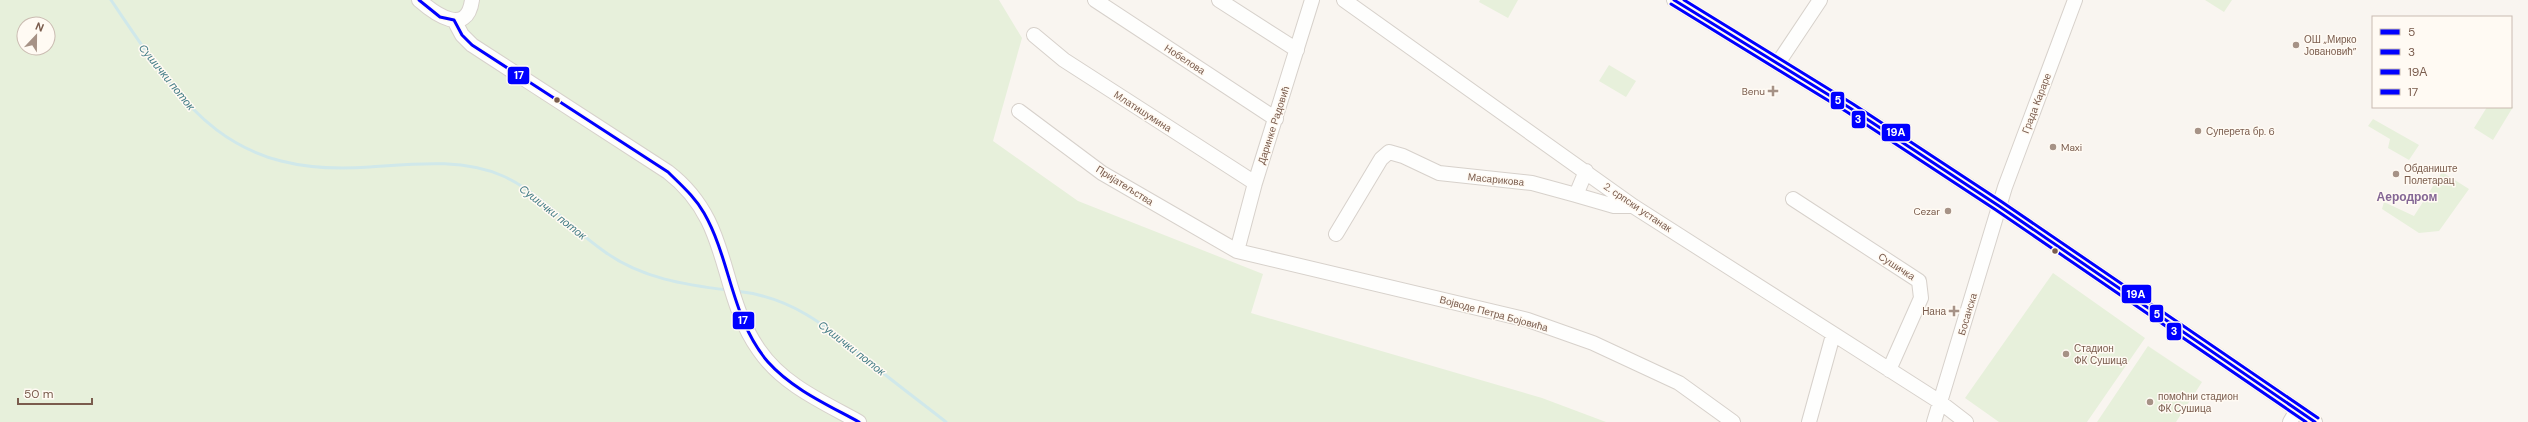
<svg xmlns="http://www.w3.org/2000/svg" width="2528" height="422" font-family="'DM Sans',sans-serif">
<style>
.green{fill:#e7f0db;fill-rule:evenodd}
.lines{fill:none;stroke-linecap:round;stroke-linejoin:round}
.stream{stroke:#d0e8ea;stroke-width:3}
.minor-casing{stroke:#d7d1cb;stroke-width:16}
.minor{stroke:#fefefd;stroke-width:14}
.bus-1-casing{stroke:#fffaf3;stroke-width:6}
.bus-2-casing{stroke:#fffaf3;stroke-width:6}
.bus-3-casing{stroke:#fffaf3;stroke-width:6}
.bus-4-casing{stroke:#fffaf3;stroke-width:6}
.bus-1{stroke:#00f;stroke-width:3}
.bus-2{stroke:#00f;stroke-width:3}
.bus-3{stroke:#00f;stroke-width:3}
.bus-4{stroke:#00f;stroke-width:3}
.poi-dot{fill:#a69286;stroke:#fffaf3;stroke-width:1.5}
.bus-dot{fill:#7a5c4d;stroke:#fffaf3;stroke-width:1.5}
.labels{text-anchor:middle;stroke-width:3;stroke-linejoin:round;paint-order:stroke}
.poi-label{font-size:10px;fill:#7a5c4d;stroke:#fffaf3;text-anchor:start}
.street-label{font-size:10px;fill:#7a5c4d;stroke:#fffaf3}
.water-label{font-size:11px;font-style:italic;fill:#437c86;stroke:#fffaf3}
.quarter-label{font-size:12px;font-weight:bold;fill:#846695;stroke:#fffaf3}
.line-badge{stroke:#fffaf3;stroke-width:1.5}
.badge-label{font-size:11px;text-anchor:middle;font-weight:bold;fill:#fff}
</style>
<rect width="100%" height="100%" fill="#f9f5f0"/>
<path class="green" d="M0,0H999L1022,38L993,141L1078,201L1263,274L1251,313L1542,398L1606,422H0ZM24,24H48V48H24Z
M1480,0H1518L1508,18L1479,2Z
M2205,0H2232L2224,12Z
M1609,65L1636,81L1626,97L1599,81Z
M2511,106L2513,107L2493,140L2474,128L2487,107Z
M2373,119L2419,145L2409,160L2388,148L2390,139L2368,126Z
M2442,172L2469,189L2439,231L2419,233L2382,209L2384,202L2414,216Z
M2053,273L2145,338L2087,422H1999L1965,398Z
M2148,346L2202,382L2176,422H2097Z"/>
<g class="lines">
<path class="stream" d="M111,0C183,107 227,178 370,167C414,164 462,158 503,176C542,194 570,228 605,252C641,278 685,285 728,290
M736,291C802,298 839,338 888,377C907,392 927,407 946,422"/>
<defs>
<path id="minor" d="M419,0C435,14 467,37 472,0
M1095,0L1276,119
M1219,0L1297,50
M1344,0L1633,206L1940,402L1966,422
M1674,0L1850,108L1999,206L2315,422
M454,20L462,35L472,45L668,172C733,222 717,290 759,350C783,385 823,402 859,422
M1034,35L1064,60L1255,183
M1778,63L1820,0
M1019,111L1102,173L1237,251L1528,320L1593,343L1679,383L1733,422
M1576,195L1614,206H1633
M1793,199L1919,281L1921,298L1889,370
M1336,234L1381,159L1389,152L1403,156L1439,173L1532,183L1576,195L1586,171
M1237,251L1255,183L1312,0
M1809,422L1833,335
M1934,422L2005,187L2075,0
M2290,422L2297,410"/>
</defs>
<use href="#minor" class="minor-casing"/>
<use href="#minor" class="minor"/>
<defs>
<path id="bus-1" d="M1674,0L1850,108L1999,206L2315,422"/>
<path id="bus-2" d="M1671,4L1847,112L1996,210L2306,422"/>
<path id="bus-3" d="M1684,0L1853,104L2002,202L2318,418"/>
<path id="bus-4" d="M419,0L440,17L454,20L462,35L472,45L668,172C681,185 695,197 704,213C731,260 731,319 768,362C792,389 828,405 859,422"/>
</defs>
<use href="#bus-1" class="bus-1-casing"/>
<use href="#bus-2" class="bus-2-casing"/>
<use href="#bus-3" class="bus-3-casing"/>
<use href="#bus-4" class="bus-4-casing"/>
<use href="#bus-1" class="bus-1"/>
<use href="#bus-2" class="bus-2"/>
<use href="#bus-3" class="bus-3"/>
<use href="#bus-4" class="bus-4"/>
</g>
<g class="poi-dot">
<circle cx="2296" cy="45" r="4"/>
<path d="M1771 85h4v4h4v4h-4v4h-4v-4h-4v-4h4z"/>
<circle cx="2198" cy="131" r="4"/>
<circle cx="2053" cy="147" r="4"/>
<circle cx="2396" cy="174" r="4"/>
<circle cx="1948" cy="211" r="4"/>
<path d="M1952 305h4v4h4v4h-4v4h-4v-4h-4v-4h4z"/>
<circle cx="2066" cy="354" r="4"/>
<circle cx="2150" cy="402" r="4"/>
</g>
<g class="bus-dot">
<circle cx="557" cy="100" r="3.5"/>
<circle cx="2055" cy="251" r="3.5"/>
</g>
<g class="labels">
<g class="poi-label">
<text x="2304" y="43">ОШ „Мирко<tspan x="2304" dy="12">Јовановић”</tspan></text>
<text x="1765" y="95" text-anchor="end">Benu</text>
<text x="2206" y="135">Суперета бр. 6</text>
<text x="2061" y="151">Maxi</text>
<text x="2404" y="172">Обданиште<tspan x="2404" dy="12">Полетарац</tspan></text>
<text x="1940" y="215" text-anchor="end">Cezar</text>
<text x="1946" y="315" text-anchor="end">Нана</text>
<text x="2074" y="352">Стадион<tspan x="2074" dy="12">ФК Сушица</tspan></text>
<text x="2158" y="400">помоћни стадион<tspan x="2158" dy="12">ФК Сушица</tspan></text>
</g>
<g class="street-label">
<text transform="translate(1185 59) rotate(33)" y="4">Нобелова</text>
<text transform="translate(2036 103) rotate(-69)" y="4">Града Караре</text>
<text transform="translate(1143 111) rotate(33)" y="4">Млатишумина</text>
<text transform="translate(1273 125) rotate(-72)" y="4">Даринке Радовић</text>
<text transform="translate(1496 179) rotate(6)" y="4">Масарикова</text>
<text transform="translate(1125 185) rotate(32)" y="4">Пријатељства</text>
<text transform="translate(1638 207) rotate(34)" y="4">2. српски устанак</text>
<text transform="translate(1897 266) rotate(33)" y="4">Сушичка</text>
<text transform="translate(1494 313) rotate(15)" y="4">Војводе Петра Бојовића</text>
<text transform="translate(1967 314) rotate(-73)" y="4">Босанска</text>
</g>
<g class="water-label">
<text transform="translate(167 77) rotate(51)" y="4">Сушички поток</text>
<text transform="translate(553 212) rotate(38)" y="4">Сушички поток</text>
<text transform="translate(852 348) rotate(38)" y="4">Сушички поток</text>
</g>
<g class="quarter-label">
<text x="2407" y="201">Аеродром</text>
</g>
</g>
<g class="line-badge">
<rect x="507" y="66" width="23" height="19" rx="4" fill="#00f"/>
<rect x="1830" y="91" width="15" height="19" rx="4" fill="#00f"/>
<rect x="1851" y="110" width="15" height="19" rx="4" fill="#00f"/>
<rect x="1881" y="123" width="30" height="19" rx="4" fill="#00f"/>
<rect x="2121" y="284" width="31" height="20" rx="4" fill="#00f"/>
<rect x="2149" y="304" width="15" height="19" rx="4" fill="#00f"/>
<rect x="732" y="311" width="23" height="19" rx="4" fill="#00f"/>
<rect x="2166" y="322" width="16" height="19" rx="4" fill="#00f"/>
</g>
<g class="badge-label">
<text x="519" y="79">17</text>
<text x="1838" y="104">5</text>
<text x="1858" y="123">3</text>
<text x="1896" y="136">19А</text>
<text x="2136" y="298">19А</text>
<text x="2157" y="318">5</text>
<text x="743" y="324">17</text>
<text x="2174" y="335">3</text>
</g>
<rect x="2372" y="16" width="140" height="92" fill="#fffaf3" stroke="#cabbb1"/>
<rect x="2380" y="29" width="20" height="6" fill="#0000ff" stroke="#cabbb1"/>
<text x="2408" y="36" font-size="12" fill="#7a5c4d">5</text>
<rect x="2380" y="49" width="20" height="6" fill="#0000ff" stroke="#cabbb1"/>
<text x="2408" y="56" font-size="12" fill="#7a5c4d">3</text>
<rect x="2380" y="69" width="20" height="6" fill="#0000ff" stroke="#cabbb1"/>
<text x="2408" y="76" font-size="12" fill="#7a5c4d">19А</text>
<rect x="2380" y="89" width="20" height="6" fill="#0000ff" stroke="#cabbb1"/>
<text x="2408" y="96" font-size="12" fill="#7a5c4d">17</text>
<g transform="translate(36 36) rotate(22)"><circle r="19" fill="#fffaf3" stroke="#cabbb1"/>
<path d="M0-3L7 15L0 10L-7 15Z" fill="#a69286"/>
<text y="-6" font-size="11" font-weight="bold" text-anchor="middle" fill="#7a5c4d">N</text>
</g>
<path d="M18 398v6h74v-6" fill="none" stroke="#7a5c4d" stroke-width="2"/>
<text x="24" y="398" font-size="12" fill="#7a5c4d" stroke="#fffaf3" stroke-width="3" paint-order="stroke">50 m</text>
</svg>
